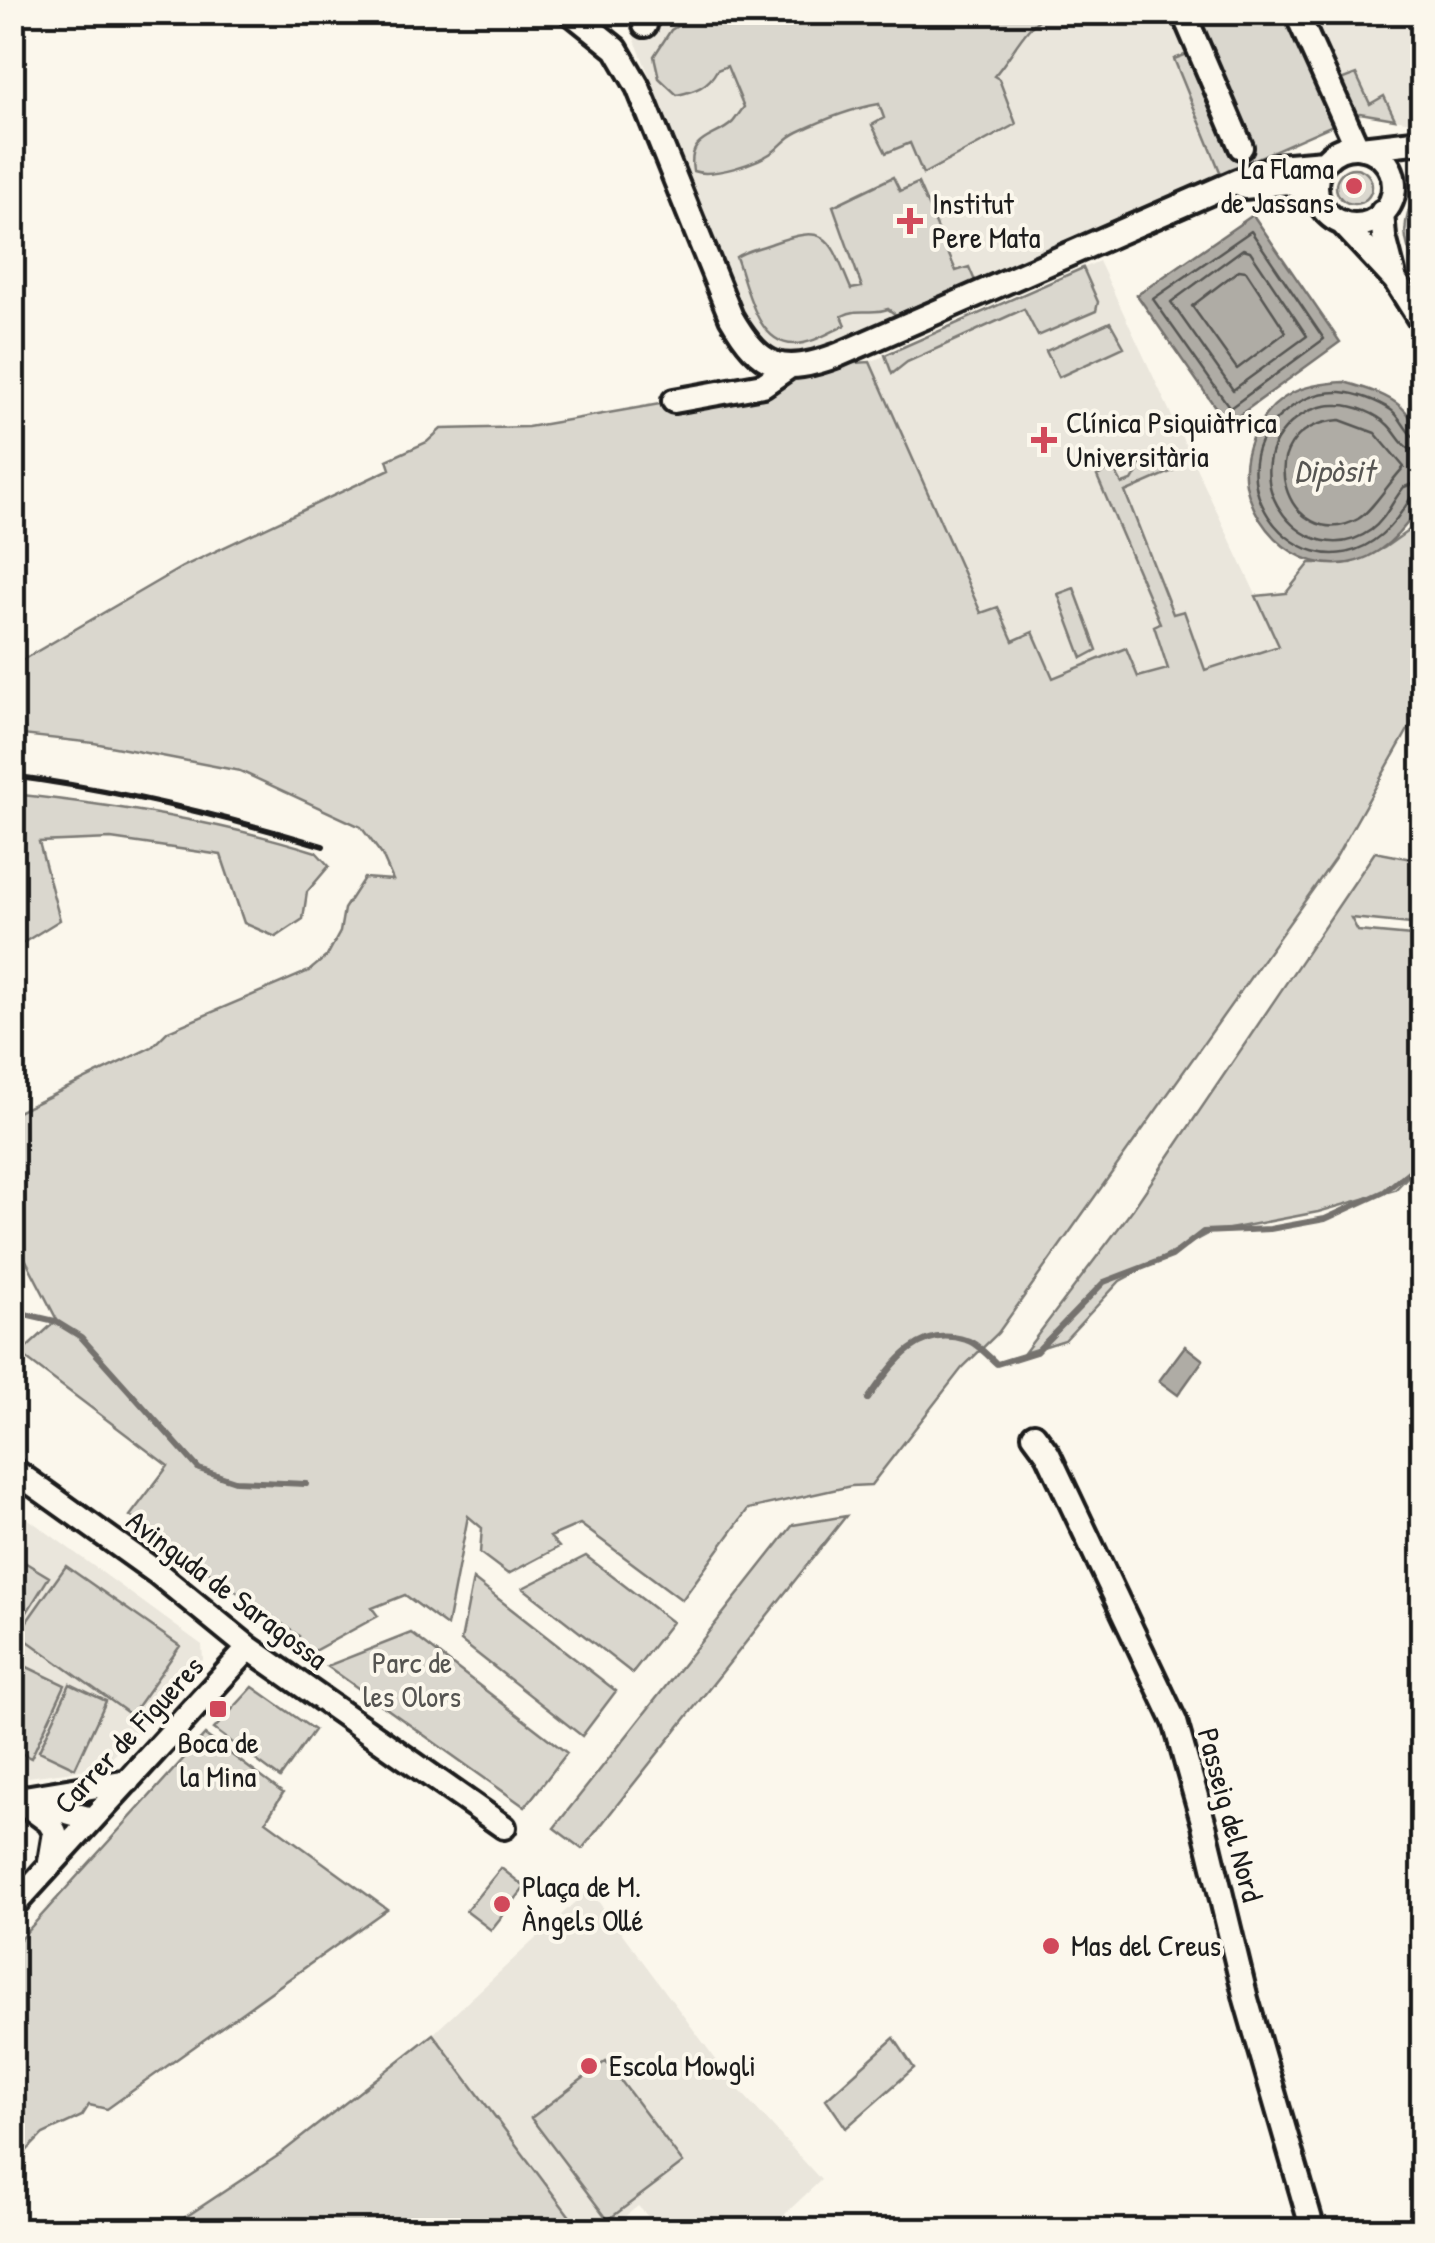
<svg xmlns="http://www.w3.org/2000/svg" width="1435" height="2243" font-family="'Patrick Hand',sans-serif">
<style>
.built{fill:#eae6dc}
.green{fill:#dad7ce;stroke:#7b7a75;stroke-width:2.5}
.water{fill:#afaca5;stroke:#74726e;stroke-width:2.5}
.lines{fill:none;stroke-linecap:round;stroke-linejoin:round}
.shore{stroke:#575653;stroke-width:2.5}
.stream{stroke:#74726e;stroke-width:6}
.minor-casing{stroke:#1c1c1c;stroke-width:30}
.minor{stroke:#fbf7ec;stroke-width:22}
.rail{stroke:#1c1c1c;stroke-width:6}
.poi-dot{fill:#d1495b;stroke:#fbf7ec;stroke-width:4}
.labels{text-anchor:middle;stroke-width:8;stroke-linejoin:round;paint-order:stroke}
.poi-label{font-size:30px;fill:#1c1c1c;stroke:#fbf7ec;text-anchor:start}
.street-label{font-size:30px;fill:#1c1c1c;stroke:#fbf7ec}
.park-label{font-size:30px;fill:#555451;stroke:#fbf7ec}
.water-label{font-size:32px;font-style:italic;fill:#575653;stroke:#fbf7ec}
</style>
<rect width="100%" height="100%" fill="#fbf7ec"/>
<filter id="ink" filterUnits="userSpaceOnUse"><feTurbulence type="fractalNoise" baseFrequency=".01" numOctaves="2"/><feDisplacementMap in="SourceGraphic" scale="20" xChannelSelector="R" yChannelSelector="G"/><feConvolveMatrix kernelMatrix="1 2 1 2 8 2 1 2 1" color-interpolation-filters="sRGB"/></filter>
<g filter="url(#ink)">
<path class="built" d="M624,13H1422V120L1417,123L1360,113L797,359L756,341Z
M1099,261L1280,646L1150,688L1044,758L870,362Z
M12,1507L202,1645L203,1660L109,1760L96,1768L13,1779Z
M589,1889L734,2084L821,2180L768,2230H661L638,2206L608,2230H580L433,2034Z"/>
<path class="green" d="M722,13H1050C1023,26 1014,54 994,76L999,79L1016,124L923,174L910,143L886,153L872,125L884,118L879,104C850,109 825,119 798,132C787,137 783,144 774,151C758,163 712,178 693,171C687,135 715,140 733,122C737,117 740,112 744,107L727,66L717,70C708,87 695,91 677,95L659,78L654,56L671,30L694,16L700,23Z
M1199,13H1299L1333,83L1356,74L1370,104L1384,96L1395,119L1360,113L1221,174L1174,59L1207,47Z
M1336 186a18 18 0 1 1 36 0a18 18 0 1 1-36 0Z
M1422,174V278C1395,231 1405,222 1422,174Z
M893,177L900,191L918,183L956,271L969,267L975,281L896,315L888,309C871,315 860,307 842,316L846,325C830,332 812,344 794,344C756,344 747,285 736,257C747,250 760,248 773,243C830,222 830,240 851,289L862,287L833,206Z
M1083,268L1098,302L1096,311L1038,336L1024,309L907,362L892,374L885,355Z
M1110,322L1124,347L1059,377L1046,351Z
M870,362L981,613L998,607L1013,641L1033,632L1053,678L1126,648L1138,677L1168,669L1154,626L1160,623L1097,476L1113,468L1122,484L1132,481L1143,462L1164,455L1173,471L1125,492L1173,614L1184,611L1205,670L1279,646L1256,596L1286,593L1310,563H1350L1384,548L1422,521V671L1411,679L1422,705L1336,857L998,1333L962,1368L871,1485L851,1486L748,1509L682,1600L580,1524L550,1537L559,1547L508,1574L480,1553L482,1528L468,1516L447,1626L405,1595L372,1608L378,1616L312,1652L295,1642L299,1636L130,1516L168,1466L20,1354L57,1320L13,1235V1114L152,1047L168,1031L309,971L327,956L340,932L344,909L364,878L393,880L382,855L361,827L240,771L94,743L13,734L12,666L182,567L390,469L387,460L427,442L441,429L528,427L763,386L789,367Z
M1074,588L1097,650L1082,658L1058,594Z
M13,794C114,805 218,821 316,852L329,866L307,892L303,919L276,937L244,923L221,855L111,839L39,842L60,920L13,949Z
M1375,852L1422,861V925L1351,918L1358,931L1422,937V1162L1395,1190L1318,1212L1209,1233L1120,1281L1065,1340L1024,1353L1133,1209Z
M846,1516L582,1849L554,1828L793,1525Z
M586,1556L672,1622L632,1673L523,1588Z
M26,1563L49,1577L19,1625L13,1621V1583Z
M66,1566L180,1646L131,1715L18,1634Z
M473,1579L616,1691L582,1736L461,1641Z
M411,1633L567,1753L525,1807L327,1666Z
M25,1666L65,1685L31,1758L13,1749V1693Z
M70,1684L106,1701L75,1768L39,1751Z
M253,1687L314,1730L280,1778L214,1729Z
M205,1735L283,1793L266,1821L387,1909L107,2109L89,2105L82,2116L43,2134L13,2165V1947Z
M501,1868L525,1887L491,1930L466,1911Z
M433,2034L580,2230H166L279,2155Z
M894,2038L914,2068L846,2128L826,2099Z
M606,2061L683,2163L608,2220L531,2118Z"/>
<path class="water" d="M1253,215L1340,342L1227,424L1137,295Z
M1344,382C1394,396 1422,408 1422,465C1422,475 1424,487 1422,496C1418,511 1408,523 1398,534C1347,590 1272,563 1249,496C1236,459 1256,412 1292,393C1308,385 1326,383 1344,382Z
M1185,1346L1203,1360L1178,1395L1159,1381Z"/>
<g class="lines">
<path class="shore" d="M1251,231L1324,339L1230,408L1153,299Z
M1243,249L1250,251L1307,336L1233,390L1171,302Z
M1239,270L1246,271L1286,332L1237,369L1192,306Z
M1340,420L1375,433L1404,467C1390,481 1373,510 1358,519C1289,558 1241,428 1340,420Z
M1422,439C1406,438 1404,419 1391,410C1378,401 1356,393 1341,392C1316,391 1297,401 1279,417C1199,492 1334,633 1411,497L1422,494
M1422,452C1402,451 1401,438 1388,425C1377,414 1355,405 1339,405C1320,404 1304,411 1290,424C1230,480 1307,576 1371,530C1386,519 1392,501 1404,487L1422,481"/>
<path class="stream" d="M12,1311L55,1321L81,1337L199,1469L235,1481L306,1484
M868,1399C892,1365 918,1324 966,1340C977,1343 988,1356 997,1364L1036,1352L1104,1282L1172,1256L1203,1232L1270,1229L1325,1219L1384,1192L1422,1161"/>
<defs>
<path id="minor" d="M570,12L616,49L638,87L731,317C761,369 782,376 838,355L1237,181L1277,166L1324,162
M644,12L645,25
M1183,12L1241,147
M1296,12L1357,147
M1316 186a39 39 0 1 1 78 0a39 39 0 1 1-78 0Z
M1361,148L1422,141
M1244,187L1288,182L1317,195
M1382,212L1384,237L1394,276
M1341,222L1395,280L1422,323
M674,401L763,385L789,367
M1034,1435L1048,1454L1175,1722L1204,1825L1246,1999L1313,2230
M12,1469L156,1572L249,1648L504,1827
M18,1799L49,1822L55,1832L50,1862
M12,1800L128,1781
M33,1803L92,1819
M12,1907L249,1648"/>
</defs>
<use href="#minor" class="minor-casing"/>
<use href="#minor" class="minor"/>
<path class="rail" d="M12,776C119,790 220,815 323,846"/>
</g>
</g>
<g class="poi-dot">
<circle cx="1354" cy="186" r="10"/>
<path d="M905 206h10v10h10v10h-10v10h-10v-10h-10v-10h10z"/>
<path d="M1039 425h10v10h10v10h-10v10h-10v-10h-10v-10h10z"/>
<rect x="208" y="1699" width="20" height="20" rx="5"/>
<circle cx="502" cy="1904" r="10"/>
<circle cx="1051" cy="1946" r="10"/>
<circle cx="589" cy="2066" r="10"/>
</g>
<g class="labels">
<g class="poi-label">
<text x="1334" y="179" text-anchor="end">La Flama<tspan x="1334" dy="34">de Jassans</tspan></text>
<text x="932" y="214">Institut<tspan x="932" dy="34">Pere Mata</tspan></text>
<text x="1066" y="433">Clínica Psiquiàtrica<tspan x="1066" dy="34">Universitària</tspan></text>
<text x="218" y="1753" text-anchor="middle">Boca de<tspan x="218" dy="34">la Mina</tspan></text>
<text x="522" y="1897">Plaça de M.<tspan x="522" dy="34">Àngels Ollé</tspan></text>
<text x="1071" y="1956">Mas del Creus</text>
<text x="609" y="2076">Escola Mowgli</text>
</g>
<g class="street-label">
<text transform="translate(227 1590) rotate(37)" y="10">Avinguda de Saragossa</text>
<text transform="translate(129 1735) rotate(-47)" y="10">Carrer de Figueres</text>
<text transform="translate(1230 1815) rotate(75)" y="10">Passeig del Nord</text>
</g>
<g class="park-label">
<text x="412" y="1673">Parc de<tspan x="412" dy="34">les Olors</tspan></text>
</g>
<g class="water-label">
<text x="1334" y="482">Dipòsit</text>
</g>
</g>
<rect width="1435" height="2243" fill="none" stroke="#fbf7ec" stroke-width="50"/>
<rect x="25" y="25" width="1385" height="2193" fill="none" stroke="#1c1c1c" stroke-width="4" filter="url(#ink)"/>
</svg>
